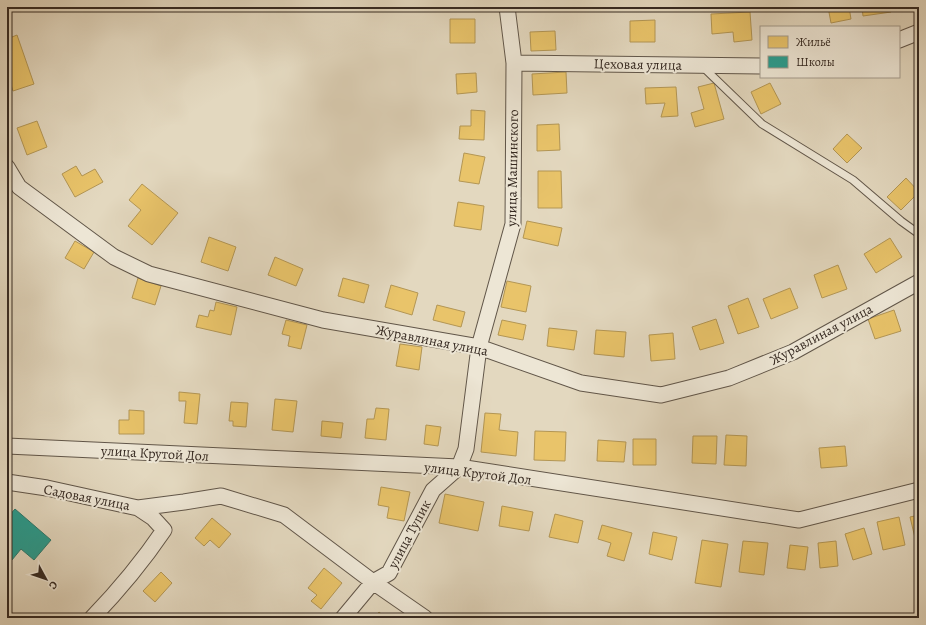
<svg xmlns="http://www.w3.org/2000/svg" width="926" height="625" font-family="Alegreya,serif">
<style>
.homes{fill:#e9c46a;stroke:#b39654}
.schools{fill:#2a9d8f;stroke:#2e7a6e}
.lines{fill:none;stroke-linecap:round;stroke-linejoin:round}
.service-casing{stroke:#615649;stroke-width:9}
.minor-casing{stroke:#615649;stroke-width:17}
.service{stroke:#ede6d5;stroke-width:7}
.minor{stroke:#ede6d5;stroke-width:15}
.labels{text-anchor:middle;stroke-width:4;stroke-linejoin:round;paint-order:stroke}
.street-label{font-size:14px;fill:#362a22;stroke:#ede6d5}
</style>
<rect width="100%" height="100%" fill="#e3d8bf"/>
<filter id="stains"><feTurbulence type="fractalNoise" baseFrequency=".005" numOctaves="4"/><feColorMatrix values="0 0 0 0 .2 0 0 0 0 .09 0 0 0 0 .02 0 0 0 .5 -.17"/></filter>
<radialGradient id="worn" r=".72"><stop offset=".6" stop-color="#630" stop-opacity="0"/><stop offset="1" stop-color="#630" stop-opacity=".3"/></radialGradient>
<path class="homes" d="M828,7H849L851,19L831,23Z
M862,7H890L891,12L863,16Z
M750,12L752,40L734,42L733,32L712,34L711,14Z
M450,19H475V43H450Z
M655,20V42H630V21Z
M555,31L556,50L531,51L530,32Z
M17,35L34,84L13,91L9,78L7,79V39Z
M566,72L567,93L533,95L532,74Z
M476,73L477,92L457,94L456,74Z
M714,83L724,119L695,127L691,113L704,109L698,87Z
M770,83L781,104L761,114L751,92Z
M676,87L678,116L661,117L665,103L646,104L645,88Z
M471,110L485,111L484,140L459,139L460,126H471Z
M37,121L47,147L27,155L17,128Z
M559,124L560,150L537,151V125Z
M847,134L862,148L847,163L833,149Z
M464,153L485,157L479,184L459,181Z
M76,166L82,176L95,169L103,182L75,197L62,174Z
M538,171H561L562,208H538Z
M906,178L919,192L901,210L887,197Z
M142,184L178,213L152,245L128,226L141,210L129,200Z
M458,202L484,206L481,230L454,226Z
M527,221L562,228L558,246L523,238Z
M209,237L236,247L228,271L201,262Z
M890,238L902,257L876,273L864,254Z
M75,241L94,252L84,269L65,258Z
M275,257L303,269L296,286L268,275Z
M838,265L847,289L822,298L814,275Z
M138,278L161,286L155,305L132,298Z
M343,278L369,285L364,303L338,296Z
M507,281L531,286L526,312L501,307Z
M391,285L418,293L412,315L385,307Z
M790,288L798,308L771,319L763,299Z
M748,298L759,327L738,334L728,306Z
M216,302L237,307L231,335L196,327L199,315L208,317L210,310L214,311Z
M437,305L465,312L461,327L433,320Z
M894,310L901,331L875,339L868,319Z
M716,319L724,343L700,350L692,327Z
M286,320L307,325L301,349L288,346L290,336L282,334Z
M502,320L526,325L523,340L498,335Z
M549,328L577,331L574,350L547,346Z
M596,330L626,332L624,357L594,354Z
M673,333L675,359L651,361L649,335Z
M400,344L422,347L419,370L396,366Z
M179,392L200,394L197,424L184,423L186,401H179Z
M275,399L297,401L293,432L272,430Z
M231,402L248,403L246,427L233,426V421H229Z
M376,408L389,409L386,440L365,438L367,419H374Z
M129,410L144,411V434H119V420H129Z
M485,413L501,414L499,430L518,432L516,456L481,452Z
M322,421L343,423L341,438L321,436Z
M426,425L441,427L438,446L424,444Z
M535,431L566,432L565,461L534,460Z
M726,435L747,436L746,466L724,465Z
M693,436H717L716,464L692,463Z
M633,439H656V465H633Z
M598,440L626,442L624,462L597,461Z
M845,446L847,466L821,468L819,448Z
M381,487L410,492L404,521L387,518L389,507L378,505Z
M445,494L484,502L478,531L439,523Z
M502,506L533,512L529,531L499,526Z
M555,514L583,521L578,543L549,537Z
M919,515V542H916L910,517Z
M899,517L905,545L883,550L877,522Z
M212,518L231,534L219,548L210,540L204,546L195,538Z
M602,525L632,533L624,561L607,556L611,543L598,539Z
M864,528L872,554L853,560L845,534Z
M653,532L677,537L672,560L649,554Z
M702,540L728,544L721,587L695,583Z
M743,541L768,543L764,575L739,572Z
M836,541L838,566L820,568L818,543Z
M790,545L808,547L805,570L787,568Z
M324,568L342,583L321,609L311,601L317,595L308,588Z
M161,572L172,583L155,602L143,591Z
M379,612L386,618H374Z"/>
<path class="schools" d="M15,509L51,540L34,560L21,549L7,566V518Z"/>
<g class="lines">
<defs>
<path id="service" d="M703,67L762,124L853,180L901,221L919,234"/>
<path id="minor" d="M899,40L919,32
M514,63L761,66
M7,167L19,187L114,257L149,274L323,320L479,347L581,383L661,395L729,378L793,352L919,282
M7,446L459,467L799,520L919,490
M7,482L47,488L138,508L153,518L164,530C143,561 118,591 92,618
M138,508L184,502L221,496L284,515L373,582L425,618
M343,618L373,582L389,573L433,490L459,467L466,449L479,347L513,224L514,63L507,7"/>
</defs>
<use href="#service" class="service-casing"/>
<use href="#minor" class="minor-casing"/>
<use href="#service" class="service"/>
<use href="#minor" class="minor"/>
</g>
<g class="labels">
<g class="street-label">
<text transform="translate(638 64) rotate(1)" y="5">Цеховая улица</text>
<text transform="translate(512 168) rotate(-89)" y="5">улица Машинского</text>
<text transform="translate(821 334) rotate(-28)" y="5">Журавлиная улица</text>
<text transform="translate(432 340) rotate(11)" y="5">Журавлиная улица</text>
<text transform="translate(155 453) rotate(3)" y="5">улица Крутой Дол</text>
<text transform="translate(478 473) rotate(7)" y="5">улица Крутой Дол</text>
<text transform="translate(87 497) rotate(11)" y="5">Садовая улица</text>
<text transform="translate(409 534) rotate(-62)" y="5">улица Тупик</text>
</g>
</g>
<rect width="926" height="625" fill="none" stroke="#e3d8bf" stroke-width="24"/>
<rect x="8" y="8" width="910" height="609" fill="none" stroke="#362a22" stroke-width="2"/>
<rect x="12" y="12" width="902" height="601" fill="none" stroke="#362a22"/>
<rect x="760" y="26" width="140" height="52" fill="#ede6d5" stroke="#a49b8d"/>
<rect x="768" y="36" width="20" height="12" fill="#e9c46a" stroke="#a49b8d"/>
<text x="796" y="46" font-size="12" fill="#362a22">Жильё</text>
<rect x="768" y="56" width="20" height="12" fill="#2a9d8f" stroke="#a49b8d"/>
<text x="796" y="66" font-size="12" fill="#362a22">Школы</text>
<g transform="translate(46 579) rotate(130)" stroke="#ede6d5" stroke-width="3" paint-order="stroke">
<path d="M0-3L7 15L0 10L-7 15Z" fill="#362a22"/>
<text y="-6" font-size="11" font-weight="bold" text-anchor="middle" fill="#362a22">С</text>
</g>
<rect width="100%" height="100%" filter="url(#stains)"/>
<rect width="100%" height="100%" fill="url(#worn)"/>
</svg>
